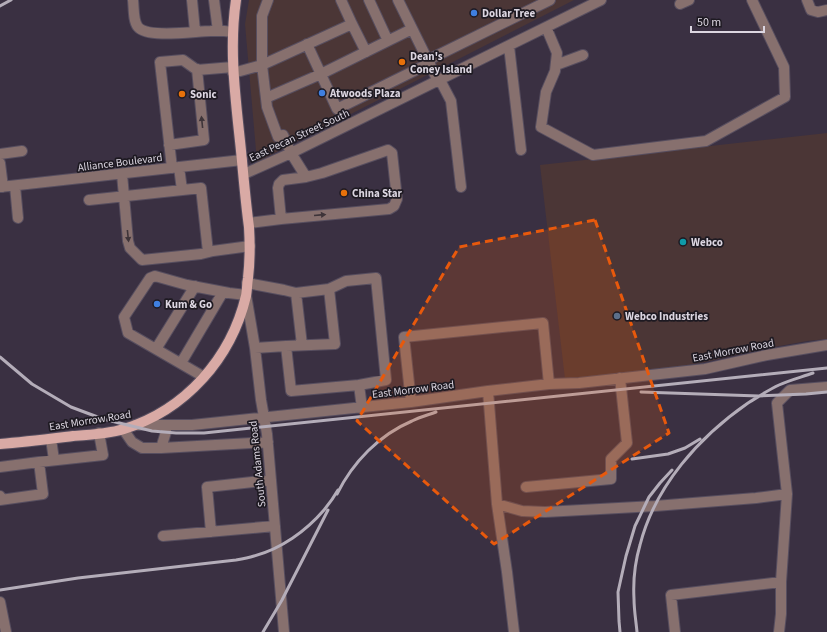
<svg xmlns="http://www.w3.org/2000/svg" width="827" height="632" font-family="'Source Sans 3',sans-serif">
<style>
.commercial{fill:#4b3636}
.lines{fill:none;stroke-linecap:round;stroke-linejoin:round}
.minor-casing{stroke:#574e5f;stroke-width:12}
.major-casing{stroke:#574e5f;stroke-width:12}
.minor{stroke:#87706e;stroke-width:10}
.major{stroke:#d9aaa5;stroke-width:10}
.rail{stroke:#b4adb9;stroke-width:3}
.oneway{fill:#3e3439}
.marked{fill:#e8590c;fill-opacity:0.2;stroke:#e8590c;stroke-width:3;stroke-dasharray:8 5;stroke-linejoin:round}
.shop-dot{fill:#3f7fe0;stroke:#1e1a22;stroke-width:1.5}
.food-dot{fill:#e8710a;stroke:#1e1a22;stroke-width:1.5}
.culture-dot{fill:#0f9aa8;stroke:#1e1a22;stroke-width:1.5}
.service-dot{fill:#5c6f8a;stroke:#1e1a22;stroke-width:1.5}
.labels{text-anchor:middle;stroke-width:3.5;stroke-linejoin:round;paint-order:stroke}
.poi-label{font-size:11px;font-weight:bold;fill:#dcd6e1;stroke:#1e1a22;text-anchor:start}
.street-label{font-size:11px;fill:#dcd6e1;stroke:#1e1a22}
</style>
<rect width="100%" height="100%" fill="#3a3042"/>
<path class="commercial" d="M249,0H574L257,162L245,24Z
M827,133V339L807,341L763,349L710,361L678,367L565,379L540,165Z"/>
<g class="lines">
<defs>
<path id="minor" d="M133,0C134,8 133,21 138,27C148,39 196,31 211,31C218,30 226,31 233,32
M192,0L195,31
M214,0L218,31
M341,0L352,24L366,52
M369,0L388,41
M398,0L438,81
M807,0L811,10L818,12L827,10
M680,4L689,0
M546,27L557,53L555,71L546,92L541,127L593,155L706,141L785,97L784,67L752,0
M307,44L337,109L430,63
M509,46L521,150
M428,60L550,0
M556,65L583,55
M233,73L262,65L352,24
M440,80L451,101L461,187
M266,98L321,74L412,29
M169,145L204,140L197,69
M0,154L22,151
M0,163L3,187
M179,167L182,190
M172,168L160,62L183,60L197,70L233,67
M122,174L128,241L130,248L142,260L201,254L213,251L250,246
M244,174L291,153L601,0
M15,186L18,218
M0,187L242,160
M89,200L201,188L208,252
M281,219L278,188L279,184L283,180L306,177
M249,223L281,219L389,209L394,206L397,199L392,153L388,150L322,173L306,177L291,153L283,135L278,137L267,107L262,65V16L268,0
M247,283L284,290L296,293L329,289L335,344L286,346
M329,289L346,281L376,278L386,380L359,385
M296,293L302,345
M255,348L286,346L291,391L359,385L362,408
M156,349L195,286
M181,363L223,292
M204,377L128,333L124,317L150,278L155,276L187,285L229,293L246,295L255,348L261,400L267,434L284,632
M488,391L497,504L507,572L514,632
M411,402L404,337L543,323L549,384
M135,425H192L411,402L488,391L549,384L579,383L705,369L767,355L827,345
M123,429L132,442L142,448H161L268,442
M51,439L54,460
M161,448L166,432V425
M0,467L39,462L103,455L99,433
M526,487L611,479V459L627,443L620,378
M0,496V500L43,494L39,462
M497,504L522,511L545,512L655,506L756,498L787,494
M211,532L207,487L271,480
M163,536L275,526
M781,582L787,494L777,403L790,390L827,387
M0,602L6,632
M675,632L671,595L781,582V614L779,632"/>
<path id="major" d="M0,444C24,442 48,439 73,436C89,435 108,434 124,429C185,410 231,359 246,296C247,291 247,284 248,278C250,261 250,244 249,227C245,198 243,169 240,141C235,94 229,47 236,0"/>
</defs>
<use href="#minor" class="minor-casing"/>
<use href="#major" class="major-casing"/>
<use href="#minor" class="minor"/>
<use href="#major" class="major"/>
<path class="rail" d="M0,6L11,0
M0,357L32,384L71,407L103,419L152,431L176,433H204L827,368
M641,392L759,396L806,394L827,392
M632,459L668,454L685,448L700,439
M337,494C353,462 379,435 412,421C420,417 428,415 436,412
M0,590L78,578L236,560C242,559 248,558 254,556C281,549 306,531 324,510C329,504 334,497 338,490
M263,632L282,600L328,510
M620,632L619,621L618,592L626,556L635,526L649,497L660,483L672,470
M637,632C636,621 634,610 634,599C633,581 635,562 640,545C655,486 699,437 748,403C758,397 768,390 779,385C790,380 802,377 813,373"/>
</g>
<defs><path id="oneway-solid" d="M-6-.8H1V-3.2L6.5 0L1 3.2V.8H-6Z"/></defs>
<g class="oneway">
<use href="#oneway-solid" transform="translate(202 122) rotate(-96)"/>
<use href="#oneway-solid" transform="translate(320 215) rotate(-5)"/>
<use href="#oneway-solid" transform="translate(128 236) rotate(84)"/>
</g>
<path class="marked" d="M595,220L669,433L494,544L357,421L459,247Z"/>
<g class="shop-dot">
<circle cx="474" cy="13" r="4"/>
<circle cx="322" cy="93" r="4"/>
<circle cx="157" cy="304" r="4"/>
</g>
<g class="food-dot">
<circle cx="402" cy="62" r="4"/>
<circle cx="182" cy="94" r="4"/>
<circle cx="344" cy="193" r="4"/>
</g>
<circle class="culture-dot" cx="683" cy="242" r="4"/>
<circle class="service-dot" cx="617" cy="316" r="4"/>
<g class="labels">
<g class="poi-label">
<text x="482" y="17">Dollar Tree</text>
<text x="410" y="60">Dean's<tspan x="410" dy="13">Coney Island</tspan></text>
<text x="330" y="97">Atwoods Plaza</text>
<text x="190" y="98">Sonic</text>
<text x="352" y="197">China Star</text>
<text x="691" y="246">Webco</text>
<text x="165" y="308">Kum &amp; Go</text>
<text x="625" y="320">Webco Industries</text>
</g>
<g class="street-label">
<text transform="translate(299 135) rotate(-25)" y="4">East Pecan Street South</text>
<text transform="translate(120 162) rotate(-7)" y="4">Alliance Boulevard</text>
<text transform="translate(733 350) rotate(-11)" y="4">East Morrow Road</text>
<text transform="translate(413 389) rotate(-7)" y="4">East Morrow Road</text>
<text transform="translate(90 420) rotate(-9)" y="4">East Morrow Road</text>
<text transform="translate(257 464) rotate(-96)" y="4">South Adams Road</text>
</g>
</g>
<path d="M691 26v6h73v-6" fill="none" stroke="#dcd6e1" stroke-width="2"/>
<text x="697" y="26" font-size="12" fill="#dcd6e1" stroke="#1e1a22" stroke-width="3" paint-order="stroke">50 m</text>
</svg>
